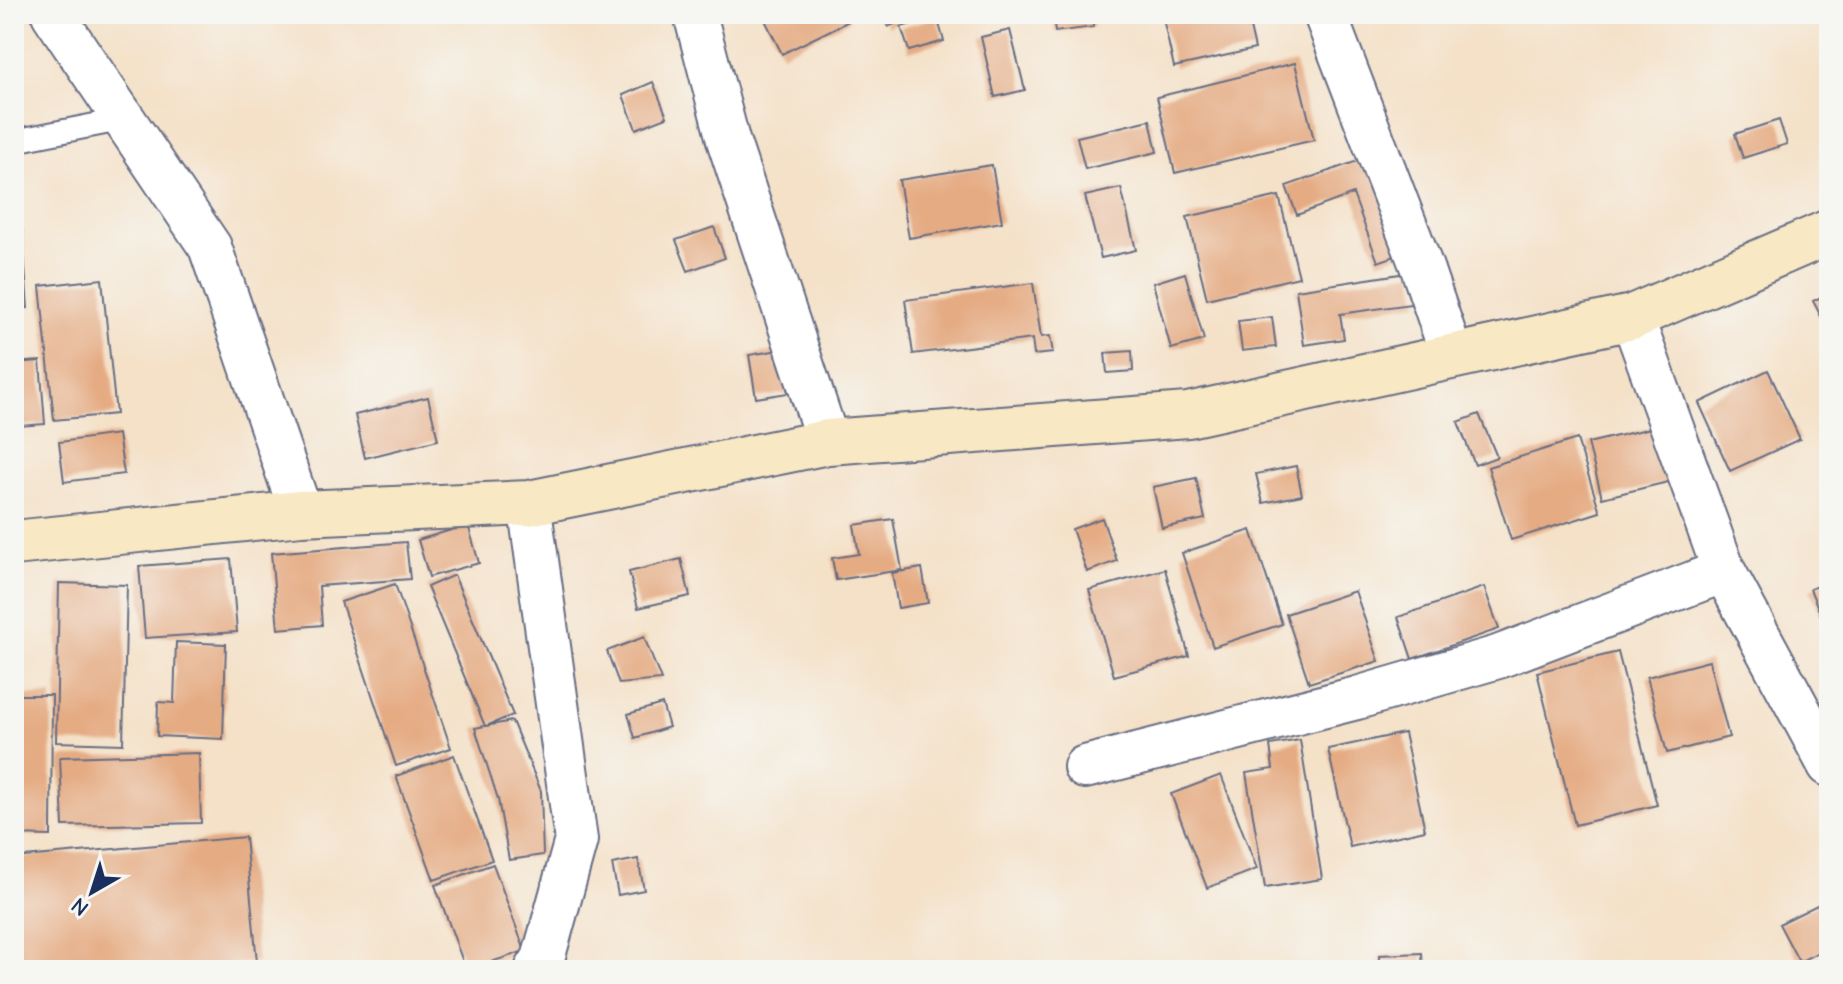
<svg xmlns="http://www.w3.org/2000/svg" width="1843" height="984" font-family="'Comic Neue',sans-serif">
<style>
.building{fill:#e5ac84}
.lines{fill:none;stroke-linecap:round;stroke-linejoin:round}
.lane-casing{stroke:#676d83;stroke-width:26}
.street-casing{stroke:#676d83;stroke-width:46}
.secondary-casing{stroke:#676d83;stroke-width:48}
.lane{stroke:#fff;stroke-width:22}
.street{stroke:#fff;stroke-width:42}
.secondary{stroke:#f8e8c3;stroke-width:44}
</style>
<rect width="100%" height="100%" fill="#f6f6f2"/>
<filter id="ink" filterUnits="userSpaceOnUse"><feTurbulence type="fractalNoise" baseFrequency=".0125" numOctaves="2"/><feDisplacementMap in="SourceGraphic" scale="16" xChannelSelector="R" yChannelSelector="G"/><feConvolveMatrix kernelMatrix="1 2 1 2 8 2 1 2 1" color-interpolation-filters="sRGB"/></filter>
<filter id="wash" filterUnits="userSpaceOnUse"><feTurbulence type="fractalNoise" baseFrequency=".006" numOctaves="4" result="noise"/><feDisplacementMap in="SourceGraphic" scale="32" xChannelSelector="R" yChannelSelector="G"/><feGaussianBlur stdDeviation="1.8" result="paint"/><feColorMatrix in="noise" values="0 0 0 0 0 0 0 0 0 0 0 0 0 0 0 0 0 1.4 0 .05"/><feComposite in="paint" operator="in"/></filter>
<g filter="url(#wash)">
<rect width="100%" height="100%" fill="#f4e1c8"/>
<g id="blocks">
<path class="building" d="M762,14H846L849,21L782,54Z
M881,14H916L888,27Z
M1053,14H1092L1094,27L1055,32Z
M1162,14H1247L1255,49L1174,67Z
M937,17L944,41L909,51L901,27Z
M1010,30L1025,90L995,97L981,37Z
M1295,63L1314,140L1175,173L1157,97Z
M653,82L667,117L636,129L623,95Z
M1150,120L1157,152L1085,169L1077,137Z
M1779,120L1787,144L1743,158L1735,134Z
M1369,157L1404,253L1378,262L1353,194L1297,215L1286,186Z
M992,165L1002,222L909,238L899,180Z
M1121,188L1136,250L1101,258L1085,196Z
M1279,196L1299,277L1207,299L1187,217Z
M14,202H20L28,308L14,309Z
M714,227L725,258L688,271L676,240Z
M1413,272L1418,303L1340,314L1344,339L1304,345L1296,290Z
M1185,273L1204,340L1171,349L1153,283Z
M102,279L116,414L54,420L40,286Z
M1033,283L1041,337L1050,336L1053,353L1034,355L1032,339L913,354L905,300Z
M1829,293V332L1813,301Z
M1272,317L1276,347L1242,351L1238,321Z
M780,350L788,393L756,398L749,355Z
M1132,351L1133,371L1107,373L1105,353Z
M40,361L45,424L18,426L14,363Z
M1768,370L1800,439L1730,471L1699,403Z
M428,397L438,440L365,458L355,415Z
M1479,414L1497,457L1475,465L1458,422Z
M1655,427L1668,482L1602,498L1588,443Z
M118,434L124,474L64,482L59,442Z
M1577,439L1600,512L1511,540L1488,467Z
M1296,466L1302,495L1263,503L1256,474Z
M1196,478L1205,519L1162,528L1153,487Z
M1102,518L1117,561L1087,572L1072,529Z
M893,519L902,570L836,580L832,558L859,554L854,525Z
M468,525L479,563L429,577L418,540Z
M1251,530L1282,624L1213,647L1182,553Z
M406,542L410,579L319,586L322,625L278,629L271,553Z
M231,559L237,632L145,638L139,566Z
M681,559L690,596L638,608L629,572Z
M922,568L928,603L898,608L892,573Z
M1165,569L1189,656L1114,676L1089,590Z
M454,575L513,715L486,726L512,721L541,791L543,855L509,860L498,799L475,728L485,726L427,587Z
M1829,581V634L1810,589Z
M59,583L127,585L123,744L56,742Z
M395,584L451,748L396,766L341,602Z
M1484,587L1499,629L1412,659L1398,617Z
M1355,591L1379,661L1309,683L1286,614Z
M644,637L661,680L619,684L607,651Z
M176,642L226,644L223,739L157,736L158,702L174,703Z
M1618,652L1657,805L1575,825L1537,672Z
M1709,661L1729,737L1667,753L1647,677Z
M14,695H52L51,836L14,835Z
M662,704L669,727L635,738L628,714Z
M1404,733L1425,830L1350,847L1328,749Z
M1300,740L1322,879L1265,888L1246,773L1273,769L1270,745Z
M199,753L201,823L63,826L60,757Z
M454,755L492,860L434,880L396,776Z
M1221,775L1257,869L1207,888L1171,794Z
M245,837L257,962L171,970H14V858Z
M638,859L644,890L618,895L612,864Z
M493,864L525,951L466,970L435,885Z
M1829,899V947L1799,962L1779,924Z
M1422,953L1423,970H1379V955Z"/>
</g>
</g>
<g filter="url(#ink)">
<use href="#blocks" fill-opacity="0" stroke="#676d83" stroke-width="2"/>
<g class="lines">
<defs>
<path id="lane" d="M14,141L125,119"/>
<path id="street" d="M53,14L210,247L301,513
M695,14L728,140L828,442
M1325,14L1422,268L1452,356
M529,503L576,840L543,959L536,970
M1724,571L1829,765
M1085,767L1357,698L1498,657L1724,571L1632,317"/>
<path id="secondary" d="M14,543L301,513L529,503L828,442L1188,415L1632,317L1829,232"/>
</defs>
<use href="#lane" class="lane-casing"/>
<use href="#street" class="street-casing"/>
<use href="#secondary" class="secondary-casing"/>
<use href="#lane" class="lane"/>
<use href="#street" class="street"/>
<use href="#secondary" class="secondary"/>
</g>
</g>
<rect width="1843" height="984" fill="none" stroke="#f6f6f2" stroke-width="48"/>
<g transform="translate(92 892) rotate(219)" stroke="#f6f6f2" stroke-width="6" paint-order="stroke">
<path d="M0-6L14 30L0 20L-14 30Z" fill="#1b2f5e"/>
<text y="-12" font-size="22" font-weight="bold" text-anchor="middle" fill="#1b2f5e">N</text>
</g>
</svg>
